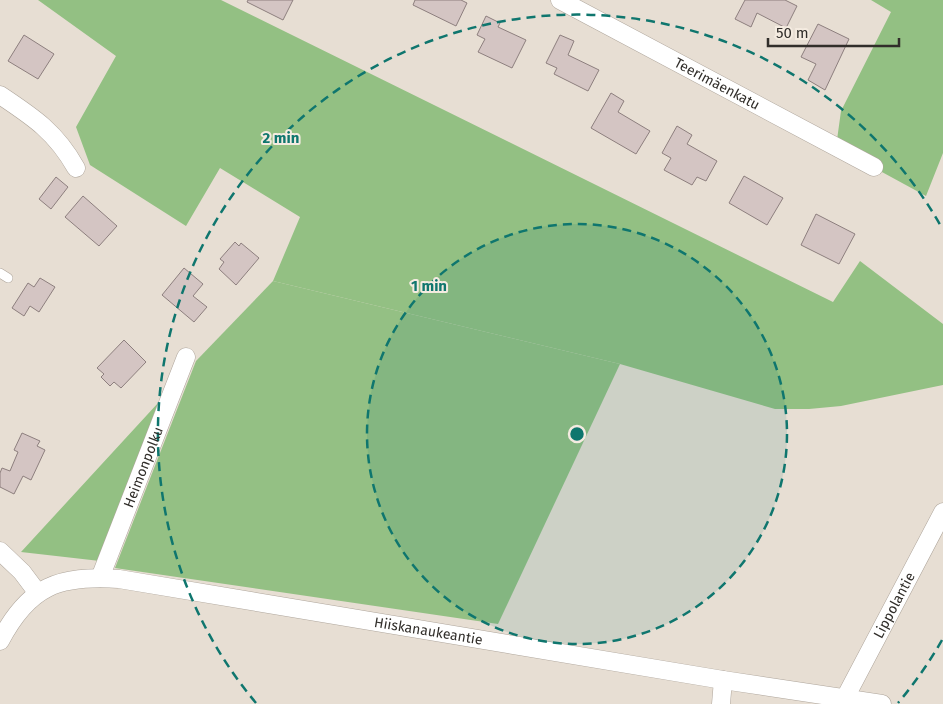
<svg xmlns="http://www.w3.org/2000/svg" width="943" height="704" font-family="'Fira Sans',sans-serif">
<style>
.green{fill:#94c084}
.forest{fill:#93c083}
.building{fill:#d4c5c3;stroke:#8d7f7e}
.lines{fill:none;stroke-linecap:round;stroke-linejoin:round}
.lane-casing{stroke:#aea59b;stroke-width:10}
.street-casing{stroke:#aea59b;stroke-width:19}
.lane{stroke:#fff;stroke-width:9}
.street{stroke:#fff;stroke-width:18}
.ring{fill:none;stroke:#0f766e;stroke-width:2.5;stroke-dasharray:9 6}
.labels{text-anchor:middle;stroke-width:4;stroke-linejoin:round;paint-order:stroke}
.street-label{font-size:14px;fill:#312e2a;stroke:#f4ebe0}
.centre{fill:#0f766e;stroke:#f4ebe0;stroke-width:2.5}
.ring-label{font-size:15px;text-anchor:middle;font-weight:bold;fill:#0f766e;stroke:#f4ebe0;stroke-width:4;stroke-linejoin:round;paint-order:stroke}
</style>
<rect width="100%" height="100%" fill="#e7ded3"/>
<path class="green" d="M273,281L620,364L498,624L115,568L196,361Z"/>
<path class="forest" d="M38,0H221L833,302L860,261L943,324V385L841,406L809,409H775L620,364L273,281L300,217L220,168L186,226L90,165L76,127L116,56Z
M871,0H943V153L926,196L836,147L841,111L891,12Z
M158,403L100,561L21,552Z"/>
<path class="building" d="M248,0H293L283,20L247,2Z
M415,0H461L467,3L456,26L413,5Z
M745,0H785L797,6L786,28L757,13L751,27L735,19Z
M486,16L500,23L498,27L526,40L512,68L478,52L485,39L477,35Z
M818,24L849,39L825,90L808,80L816,64L801,57Z
M24,35L54,54L38,79L8,61Z
M560,35L574,41L568,55L599,70L588,91L554,74L557,68L546,63Z
M611,93L624,101L618,112L650,131L636,154L591,128Z
M677,126L692,135L687,144L717,161L706,181L697,177L692,185L664,170L671,158L662,153Z
M744,176L783,198L767,225L729,203Z
M56,177L68,187L51,209L39,199Z
M83,196L117,226L99,246L65,217Z
M816,214L855,234L839,264L801,245Z
M235,242L239,246L241,243L259,258L236,285L219,269L224,262L220,259Z
M184,268L203,284L193,296L207,307L194,322L162,295Z
M40,278L55,287L39,312L30,306L24,316L12,308L28,283L34,287Z
M124,340L146,362L121,388L114,382L110,386L101,377L104,374L97,368Z
M22,433L40,441L37,446L45,450L31,480L23,476L14,494L0,487V473L2,468L10,471L18,452L14,450Z"/>
<g class="lines">
<defs>
<path id="lane" d="M0,273L8,278"/>
<g id="street">
<path id="s1" d="M560,0L874,167"/>
<path d="M0,95C33,117 56,132 76,168"/>
<path d="M0,551L22,572L37,592"/>
<path id="s2" d="M100,578L186,357"/>
<path id="s3" d="M0,641C29,586 58,575 119,579L723,680L882,704"/>
<path id="s4" d="M845,698L943,512"/>
<path d="M721,704L723,680"/>
</g>
</defs>
<use href="#lane" class="lane-casing"/>
<use href="#street" class="street-casing"/>
<use href="#lane" class="lane"/>
<use href="#street" class="street"/>
</g>
<circle cx="577" cy="434" r="210" fill="#0f766e" fill-opacity=".12"/>
<g class="ring">
<circle cx="577" cy="434" r="210"/>
<path d="M942 640A419 419 0 0 1 898 703M256 703A419 419 0 1 1 942 228"/>
</g>
<g class="labels">
<g class="street-label">
<text dy="5" stroke="none"><textPath href="#s1" startOffset="178">Teerimäenkatu</textPath></text>
<text dy="5" stroke="none"><textPath href="#s2" startOffset="119">Heimonpolku</textPath></text>
<text dy="5" stroke="none"><textPath href="#s4" startOffset="105">Lippolantie</textPath></text>
<text dy="5" stroke="none"><textPath href="#s3" startOffset="459">Hiiskanaukeantie</textPath></text>
</g>
</g>
<circle cx="577" cy="434" r="8" class="centre"/>
<g class="ring-label">
<text x="281" y="143">2 min</text>
<text x="429" y="291">1 min</text>
</g>
<path d="M768 38v8h131v-8" fill="none" stroke="#312e2a" stroke-width="2.5"/>
<text x="776" y="38" font-size="15" fill="#312e2a" stroke="#f4ebe0" stroke-width="4" paint-order="stroke">50 m</text>
</svg>
